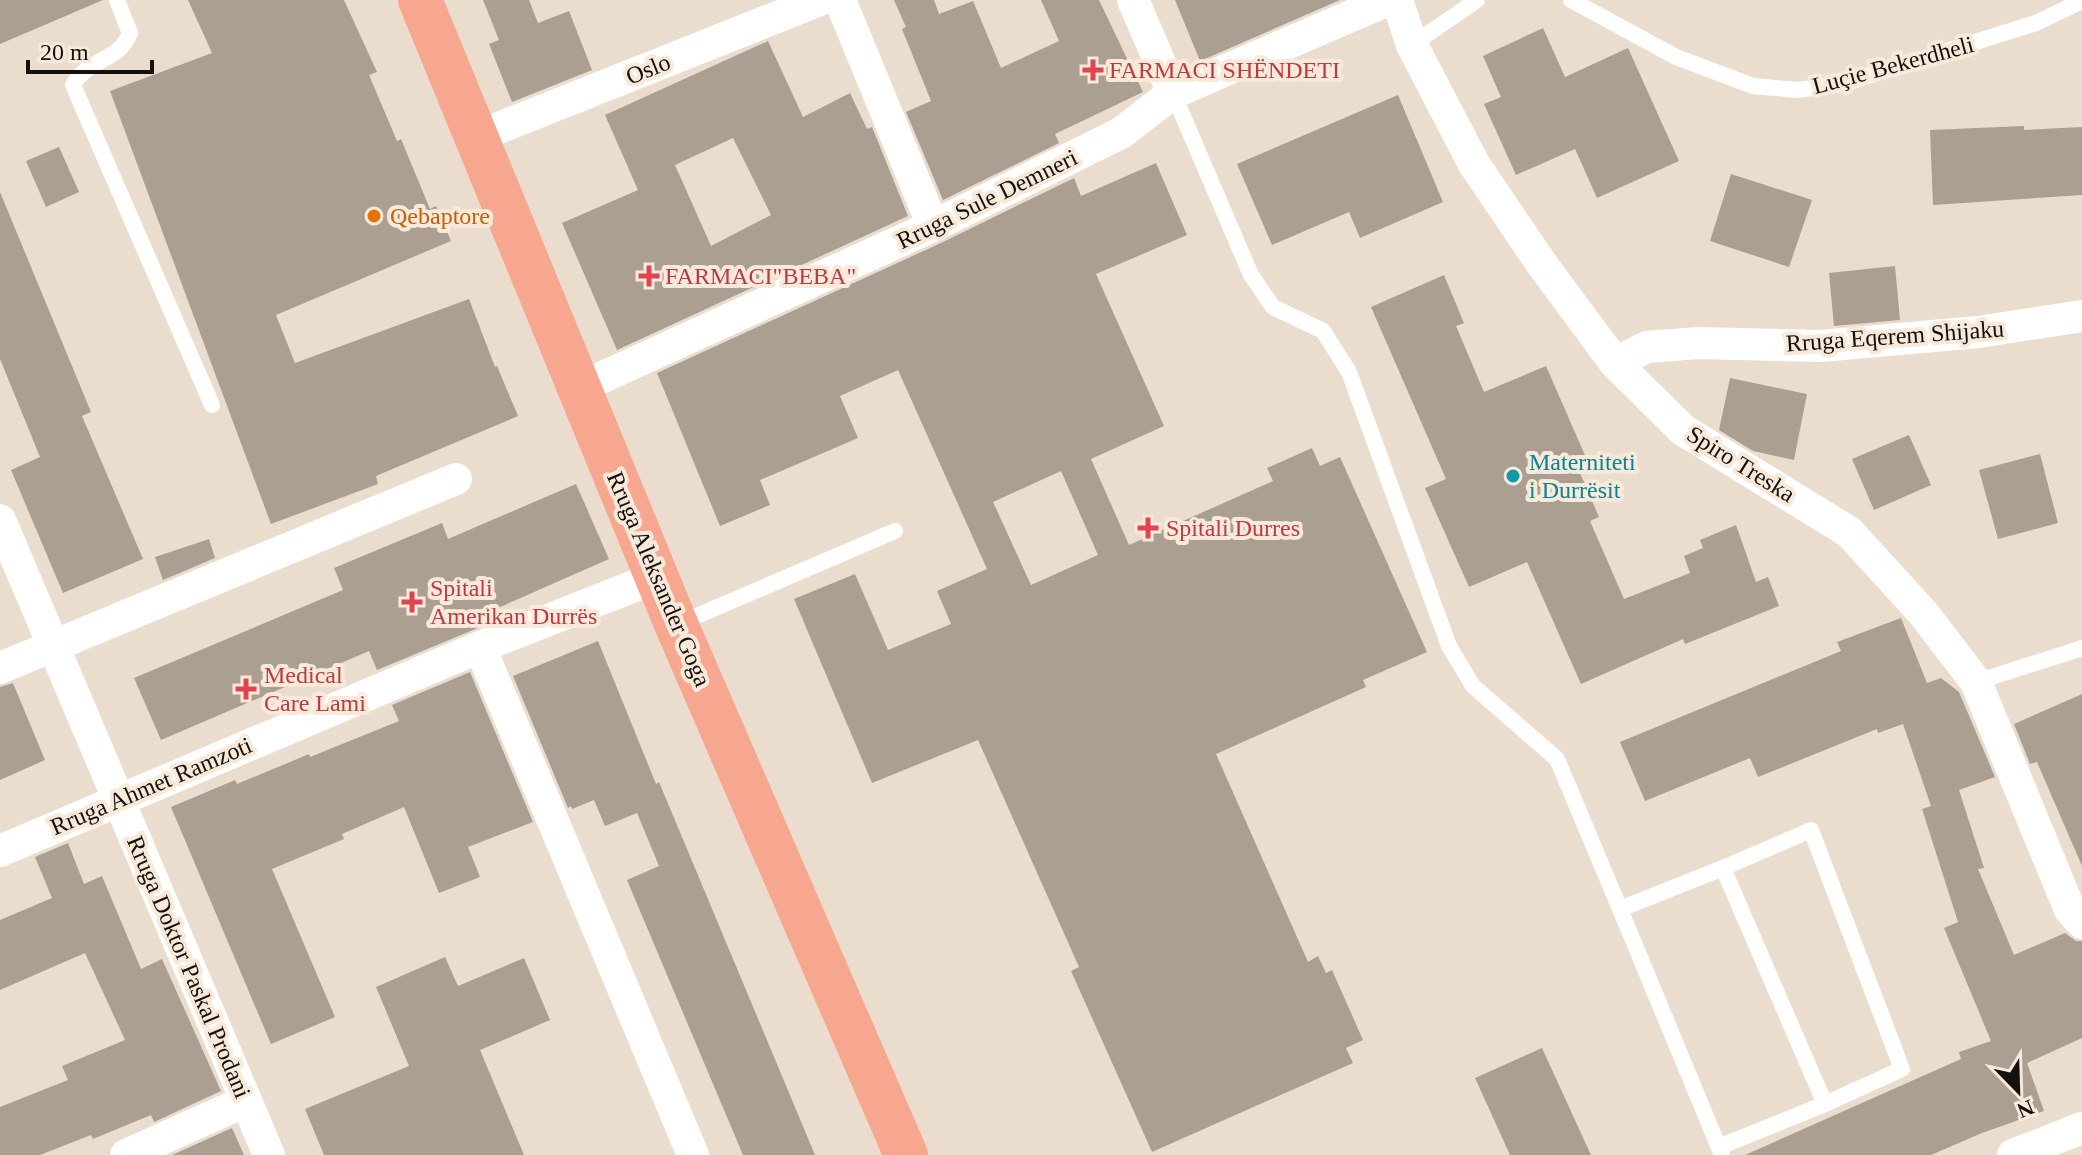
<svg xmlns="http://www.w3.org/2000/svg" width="2082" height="1155" font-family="Georgia,serif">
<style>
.building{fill:#aa9f90;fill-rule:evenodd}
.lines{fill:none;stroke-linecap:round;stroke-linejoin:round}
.lane{stroke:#fff;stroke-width:16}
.street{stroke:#fff;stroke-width:32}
.primary{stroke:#f7a790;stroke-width:44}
.health-dot{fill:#e0444e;stroke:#f8eadb;stroke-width:3}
.food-dot{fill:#e8710a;stroke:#f8eadb;stroke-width:3}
.culture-dot{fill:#0f9aa8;stroke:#f8eadb;stroke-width:3}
.labels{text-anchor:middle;stroke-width:8;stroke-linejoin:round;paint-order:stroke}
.street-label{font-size:24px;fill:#15100b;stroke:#f8eadb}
.health-label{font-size:24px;fill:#be3a42;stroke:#f8eadb;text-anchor:start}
.food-label{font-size:24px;fill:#c56008;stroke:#f8eadb;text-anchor:start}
.culture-label{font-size:24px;fill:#0d838f;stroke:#f8eadb;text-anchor:start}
</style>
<rect width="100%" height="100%" fill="#ebddce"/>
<path class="building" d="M0,0H103L0,44Z
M188,0H344L377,72L369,75L397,141L401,139L430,209L436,206L451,241L276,315L295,363L469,299L495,367L497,366L518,416L376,476L378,484L271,524L110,91L212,53Z
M483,0H529L538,23L569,11L592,70L512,102L489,44L499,40Z
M894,0H934L939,14L973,1L1001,68L1059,41L1041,0H1099L1143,92L1055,134L1059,143L943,200L906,112L931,101L902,29L906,27Z
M1175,0H1340L1200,61Z
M1543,28L1565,77L1628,48L1679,161L1597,198L1575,149L1516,175L1484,104L1501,97L1483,56Z
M768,41L803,117L850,93L867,129L872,127L908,216L617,350L562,223L638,190L605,115ZM733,138L771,215L711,246L675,165Z
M1398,95L1443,202L1360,238L1349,212L1272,245L1237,164Z
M2024,126V130L2082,127V195L1933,205L1930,130Z
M59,147L79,192L46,207L26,161Z
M1156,163L1187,235L1096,274L1164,426L1091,459L1129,545L1273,481L1267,468L1312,448L1320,466L1340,457L1427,652L1363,680L1366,687L1216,754L1308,962L1318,956L1326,973L1332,970L1363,1040L1346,1048L1353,1063L1152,1152L1071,971L1079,967L978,740L872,783L794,599L855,574L888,650L951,624L937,591L987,569L898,370L840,396L858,438L760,480L770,505L720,526L657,373L941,243L1074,178L1081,196ZM1061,471L1098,555L1031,585L993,502Z
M1731,174L1812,200L1789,267L1710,241Z
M0,192L91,412L82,416L143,559L63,593L11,470L40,457L0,359Z
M1895,266L1900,320L1834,326L1829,273Z
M1444,275L1464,323L1456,326L1484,392L1546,366L1591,469L1580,473L1599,517L1590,521L1624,599L1690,573L1684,556L1703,548L1700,540L1736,525L1756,582L1768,577L1779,606L1685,644L1683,639L1581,684L1527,562L1469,587L1425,488L1446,479L1371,307Z
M1730,378L1807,394L1794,460L1753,451L1719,430Z
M1909,435L1931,485L1874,510L1852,459Z
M2040,454L2058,523L1998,539L1979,470Z
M576,484L609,559L482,615L485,625L377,670L369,651L161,740L134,678L343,590L334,568L442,523L448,539Z
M209,539L215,558L163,580L155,557Z
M1901,618L1927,683L1941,678L1959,692L1995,777L1959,790L1984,868L1978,869L2014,955L2065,933L2076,941H2082V1038L2027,1063L2044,1111L1982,1133L1931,1155H1745L1961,1059L1959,1052L1991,1041L1944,928L1958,922L1922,809L1931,806L1903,724L1878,733L1877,729L1758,777L1750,758L1645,801L1620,742L1841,651L1837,642Z
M598,641L656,784L659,782L815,1155H743L627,880L659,866L637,813L605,826L594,800L572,809L571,806L568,808L513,676Z
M470,672L533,822L468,847L480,877L439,893L404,807L342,834L344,839L272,869L335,1017L271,1044L171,807L235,780L237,784L309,754L310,757L399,721L392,705Z
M13,683L45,760L0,780V687Z
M2082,694V866L2037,762L2030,764L2014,724Z
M68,843L84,884L102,876L141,969L162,959L221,1091L154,1122L151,1115L93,1139L91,1135L40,1155H0V1107L68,1080L62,1066L125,1040L85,953L0,990V920L52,898L35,857Z
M445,957L458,986L524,958L550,1020L480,1050L524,1155H324L305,1109L409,1066L376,987Z
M1542,1048L1591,1155H1510L1475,1078Z
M232,1128L244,1155H172Z"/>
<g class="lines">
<path class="lane" d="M117,0L130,33C118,63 90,56 73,85L212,405
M1571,0L1676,57L1753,86L1797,90L1842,84L2036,23L2082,1
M1412,45L1477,0
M1173,93L1251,275L1273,307L1323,331L1349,372L1449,646L1473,686L1557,759L1620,909
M678,624L895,531
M1976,682L2082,648
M1719,1147L1825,1104L1723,868
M1722,1155L1620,909L1723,868L1811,830L1902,1069L1825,1104"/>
<path class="street" d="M840,0L933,226
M1133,0L1173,93
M1397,0L1412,45L1474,164L1541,263L1615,363L1683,430L1849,532L1923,613L1976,682L2070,910L2082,923
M476,137L820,0
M1615,363L1647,347L1698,343L1821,346L1978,332L2082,316
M579,388L933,226L1121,133L1173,93L1388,0
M0,520L269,1155
M480,647L693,1155
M0,668L456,479
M0,851L480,647L657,577
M126,1155L246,1101
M2013,1155L2082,1128"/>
<path class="primary" d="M420,0L676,624L906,1155"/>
</g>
<g class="health-dot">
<path d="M1089 58h8v8h8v8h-8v8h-8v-8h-8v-8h8z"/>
<path d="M645 264h8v8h8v8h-8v8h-8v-8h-8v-8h8z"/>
<path d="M1144 516h8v8h8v8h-8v8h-8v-8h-8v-8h8z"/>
<path d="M408 590h8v8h8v8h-8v8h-8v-8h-8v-8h8z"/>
<path d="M242 677h8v8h8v8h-8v8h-8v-8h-8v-8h8z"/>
</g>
<circle class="food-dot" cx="374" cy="216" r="8"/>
<circle class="culture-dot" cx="1513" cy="476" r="8"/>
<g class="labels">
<g class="street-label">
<text transform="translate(1893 65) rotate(-15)" y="8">Luçie Bekerdheli</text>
<text transform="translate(648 69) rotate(-22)" y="8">Oslo</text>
<text transform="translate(987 199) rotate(-26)" y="8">Rruga Sule Demneri</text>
<text transform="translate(1895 336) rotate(-4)" y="8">Rruga Eqerem Shijaku</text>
<text transform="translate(1741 464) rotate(32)" y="8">Spiro Treska</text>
<text transform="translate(659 579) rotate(67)" y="8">Rruga Aleksander Goga</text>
<text transform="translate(151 786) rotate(-23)" y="8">Rruga Ahmet Ramzoti</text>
<text transform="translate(189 967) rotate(67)" y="8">Rruga Doktor Paskal Prodani</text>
</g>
<g class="health-label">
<text x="1109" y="78">FARMACI SHËNDETI</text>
<text x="665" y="284">FARMACI"BEBA"</text>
<text x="1166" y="536">Spitali Durres</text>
<text x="430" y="596">Spitali<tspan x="430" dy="28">Amerikan Durrës</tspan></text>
<text x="264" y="683">Medical<tspan x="264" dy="28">Care Lami</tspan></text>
</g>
<g class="food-label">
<text x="390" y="224">Qebaptore</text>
</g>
<g class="culture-label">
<text x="1529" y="470">Materniteti<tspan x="1529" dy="28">i Durrësit</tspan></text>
</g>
</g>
<g transform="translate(2018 1091) rotate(157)" stroke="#f8eadb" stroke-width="6" paint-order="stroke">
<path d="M0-6L14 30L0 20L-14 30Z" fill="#15100b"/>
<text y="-12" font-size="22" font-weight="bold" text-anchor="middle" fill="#15100b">N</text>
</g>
<path d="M28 60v12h124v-12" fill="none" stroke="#15100b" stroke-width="4"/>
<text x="40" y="60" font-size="24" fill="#15100b" stroke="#f8eadb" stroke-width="6" paint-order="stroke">20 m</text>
</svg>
